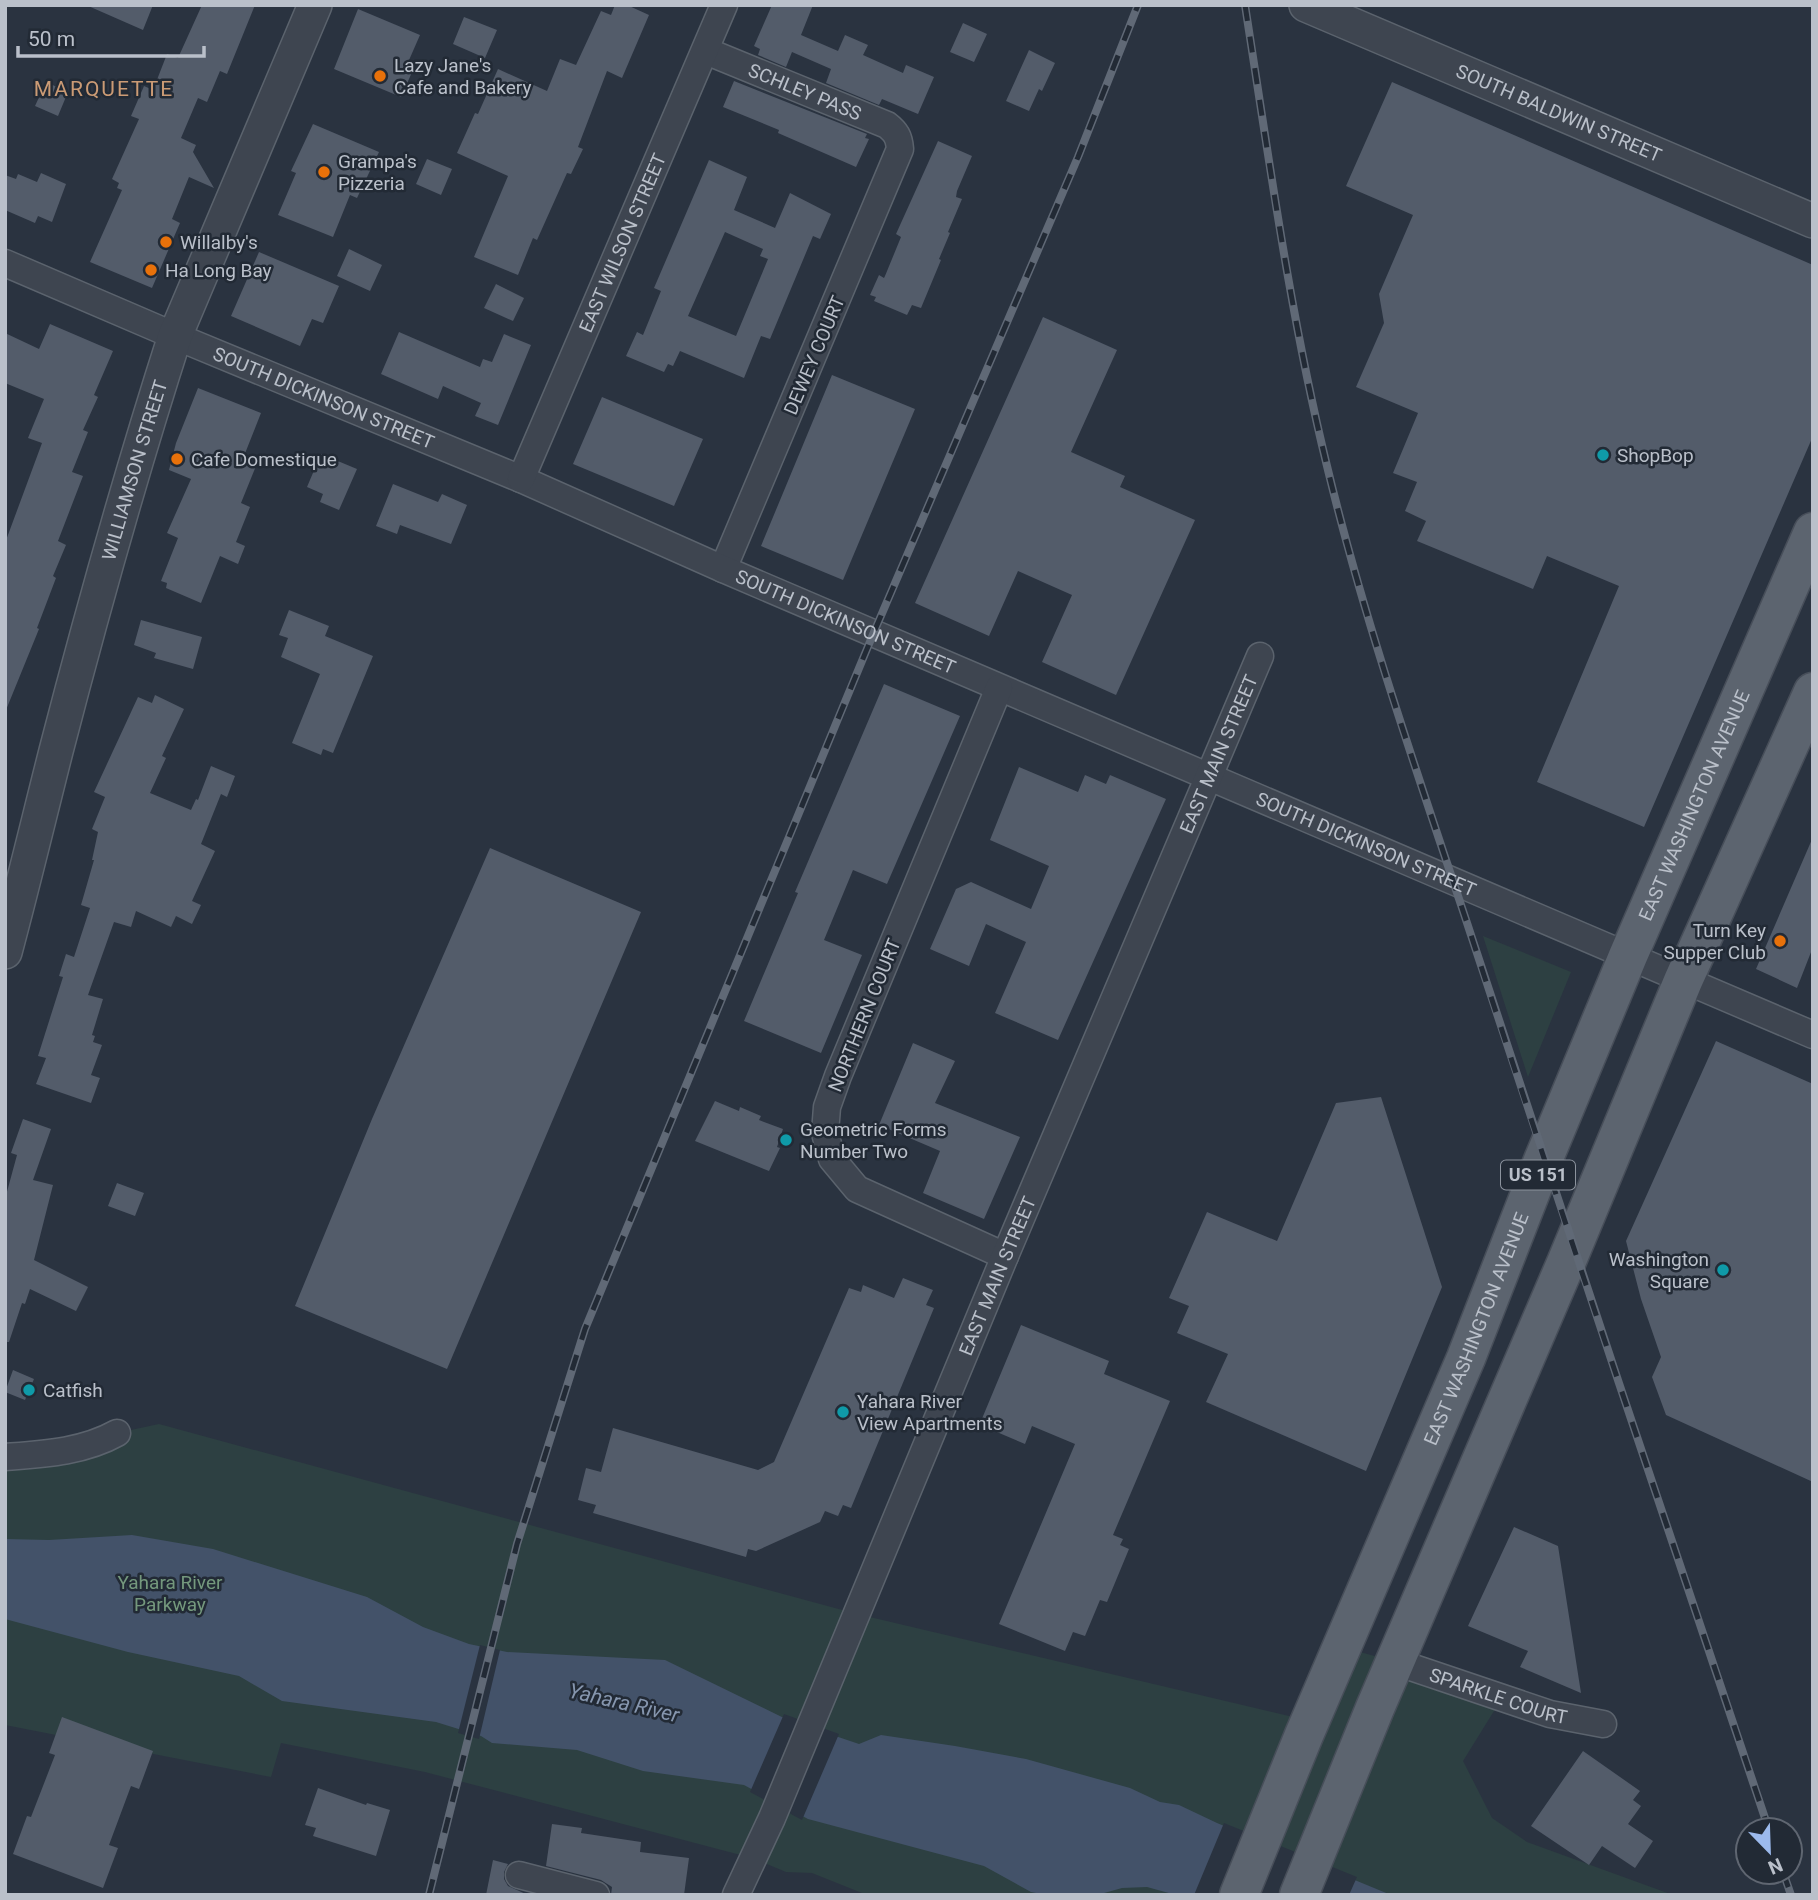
<svg xmlns="http://www.w3.org/2000/svg" width="1818" height="1900" font-family="Roboto,sans-serif">
<style>
.green{fill:#2d4042}
.water{fill:#435269}
.pier{fill:#2a3340}
.building{fill:#535c6a;fill-rule:evenodd}
.lines{fill:none;stroke-linecap:round;stroke-linejoin:round}
.minor-casing{stroke:#5b636d;stroke-width:29}
.tertiary-casing{stroke:#5b636d;stroke-width:36}
.primary-casing{stroke:#474e59;stroke-width:41}
.minor{stroke:#3e4550;stroke-width:26}
.tertiary{stroke:#3e4550;stroke-width:33}
.primary{stroke:#5c646f;stroke-width:38}
.rail-casing{stroke:#606976;stroke-width:8}
.rail{stroke:#222a35;stroke-width:5;stroke-dasharray:16;stroke-linecap:butt}
.food-dot{fill:#e8710a;stroke:#222a35;stroke-width:2.5}
.culture-dot{fill:#0f9aa8;stroke:#222a35;stroke-width:2.5}
.labels{text-anchor:middle;stroke-width:5;stroke-linejoin:round;paint-order:stroke}
.shield{fill:#222a35;stroke:#8c939d;stroke-width:2}
.shield-label{font-size:18px;font-weight:bold;fill:#bac0ca}
.poi-label{font-size:19px;fill:#bac0ca;stroke:#222a35;text-anchor:start}
.street-label{font-size:19px;fill:#bac0ca;stroke:#222a35}
.park-label{font-size:19px;fill:#74987d;stroke:#222a35}
.neighbourhood-label{font-size:21px;letter-spacing:2px;fill:#cb9b75;stroke:#222a35}
.water-label{font-size:21px;font-style:italic;fill:#8696ae;stroke:#222a35}
</style>
<rect width="100%" height="100%" fill="#2a3340"/>
<path class="green" d="M1483,936L1571,972L1528,1077Z
M159,1424L857,1614L1310,1721L1342,1647L1396,1662L1502,1698L1463,1761L1492,1818L1527,1842L1673,1895H867L812,1873L786,1872L752,1858L425,1772L281,1743L271,1777L5,1725V1457Z"/>
<path class="water" d="M132,1535L213,1549L367,1597L423,1627L469,1644L507,1652L665,1660L788,1720L859,1744L881,1735L955,1746L1026,1759L1130,1788L1160,1802L1179,1805L1217,1823L1391,1895H1176L1147,1887L1122,1888L1097,1895H1046L1031,1892L984,1866L808,1819L744,1785L643,1771L577,1750L492,1743L481,1736L436,1722L282,1701L239,1676L128,1652L5,1619V1539L49,1540Z"/>
<path class="pier" d="M480,1645L500,1650L479,1739L458,1733Z
M784,1714L839,1734L802,1820L750,1792Z
M1224,1823L1357,1877L1349,1895H1194Z"/>
<path class="building" d="M86,5H153L143,30Z
M202,5H255L227,74L220,71L207,102L198,98L181,138L196,145L193,152L214,188L189,177L172,219L180,223L152,288L90,262L122,190L117,188L119,183L112,179L139,119L131,116L144,86L153,90L167,54L178,58Z
M615,5H627L649,15L622,78L607,71L578,147L583,149L571,174L567,173L537,240L533,238L518,275L474,257L508,176L457,153L475,113L478,114L498,69L547,91L560,59L576,65L601,11L611,15Z
M772,5H813L801,35L838,51L845,35L868,45L863,55L903,73L906,65L934,77L918,114L882,99L879,105L826,83L831,69L792,52L786,67L758,55L760,49L754,46Z
M358,9L420,35L406,67L413,70L401,97L334,69Z
M464,17L497,30L485,58L453,44Z
M963,23L987,34L974,62L950,52Z
M1029,50L1055,63L1042,91L1039,89L1029,111L1006,101Z
M734,81L867,134L865,138L869,139L856,167L778,133L779,130L723,107Z
M46,82L68,92L58,116L35,106Z
M1392,82L1813,265V436L1644,827L1537,782L1619,586L1547,556L1533,589L1417,541L1426,521L1405,511L1417,482L1393,473L1418,413L1356,387L1384,323L1379,294L1413,215L1346,186Z
M313,124L379,152L357,198L350,195L333,237L278,215L296,173L291,171Z
M938,141L972,156L957,191L956,197L962,199L948,232L950,233L939,259L941,260L921,308L912,305L907,315L874,301L876,297L870,295L879,275L884,278L885,276L901,237L896,234Z
M427,159L452,169L441,195L416,184Z
M709,160L747,177L734,210L757,220L775,228L790,193L831,214L820,239L813,236L770,339L761,336L744,378L680,351L673,366L668,364L664,372L626,356L637,332L643,335L661,291L654,288ZM725,232L763,249L760,256L768,259L736,336L688,316Z
M41,173L66,184L52,222L38,216L35,223L5,210V175L16,179L18,174L37,182Z
M349,249L382,265L370,291L337,276Z
M259,252L339,286L323,323L312,319L300,346L231,316Z
M496,284L524,298L513,321L484,308Z
M1043,317L1117,350L1071,452L1125,476L1120,487L1195,520L1116,695L1042,662L1072,595L1018,571L989,636L915,603Z
M50,324L113,351L94,395L98,397L83,430L88,432L72,472L83,476L58,541L66,545L53,576L56,578L37,628L39,629L6,710L5,543L42,443L28,438L44,399L5,383V333L39,349Z
M399,332L480,367L483,359L492,362L504,334L531,345L498,425L475,416L481,403L443,386L438,399L381,374Z
M832,375L915,409L843,580L761,546Z
M198,388L261,413L242,461L256,466L241,503L250,507L236,542L245,546L238,564L220,556L201,603L166,588L167,583L161,581L178,538L167,533L191,479L169,470L176,443Z
M602,397L703,439L674,506L573,464Z
M321,454L357,469L339,510L320,502L323,494L307,487Z
M393,484L438,502L442,494L467,505L451,544L400,525L397,534L376,526Z
M289,610L329,626L325,636L373,656L333,753L323,749L321,755L292,743L320,674L281,657L288,638L279,635Z
M141,620L202,637L193,669L154,658L156,653L134,645Z
M884,684L960,716L887,884L853,870L824,940L862,955L821,1053L744,1021L798,893L795,892Z
M155,695L184,709L162,756L166,758L150,793L191,810L196,799L198,800L211,766L235,776L227,797L221,794L201,844L215,851L192,901L201,905L192,924L176,916L171,927L136,911L131,927L114,922L88,995L103,999L92,1035L95,1036L93,1042L102,1045L91,1075L100,1078L91,1103L36,1084L46,1058L38,1056L63,977L59,976L66,954L74,957L90,908L81,905L94,860H92L98,832L92,829L105,797L94,792L138,697L152,703Z
M1019,767L1078,792L1085,775L1106,784L1110,775L1166,799L1058,1040L995,1013L1026,942L986,924L969,966L930,949L956,889L971,882L1031,909L1049,866L990,840Z
M1813,837V947L1797,988L1756,969Z
M490,848L641,912L447,1369L295,1306L372,1119Z
M1716,1041L1813,1084V1482L1666,1415L1652,1377L1661,1357L1641,1299L1626,1241Z
M913,1043L955,1061L935,1103L1020,1137L984,1219L923,1193L940,1151L879,1125Z
M1381,1097L1442,1287L1366,1471L1206,1402L1228,1354L1177,1333L1189,1306L1169,1298L1207,1212L1277,1241L1336,1103Z
M715,1101L739,1111L740,1107L761,1116L759,1120L783,1129L777,1147L780,1148L769,1171L695,1141Z
M23,1119L51,1129L33,1180L53,1185L34,1260L88,1287L76,1311L30,1289L25,1304L22,1303L9,1342H5V1199L17,1155L11,1153Z
M117,1183L144,1193L135,1216L108,1206Z
M903,1278L933,1290L926,1305L934,1308L851,1508L843,1505L838,1516L825,1511L820,1522L756,1551L748,1549L746,1557L593,1513L596,1505L578,1500L586,1468L601,1472L613,1428L758,1470L774,1462L849,1288L861,1292L863,1285L894,1298Z
M1021,1325L1109,1361L1104,1374L1170,1401L1113,1535L1123,1539L1120,1545L1129,1549L1107,1602L1100,1600L1085,1636L1073,1632L1065,1651L999,1624L1075,1444L1032,1426L1025,1444L985,1427L987,1423L981,1421Z
M13,1370L34,1379L25,1400L5,1392Z
M1514,1527L1558,1546L1581,1693L1520,1667L1528,1651L1468,1626Z
M62,1717L153,1751L139,1789L131,1786L109,1845L118,1848L103,1888L13,1854L27,1816L31,1817L55,1755L49,1753Z
M1583,1751L1640,1791L1633,1800L1641,1806L1628,1824L1653,1841L1635,1868L1602,1846L1589,1865L1531,1826Z
M318,1788L366,1805L367,1803L390,1810L376,1856L313,1836L316,1828L305,1825Z
M552,1824L582,1828L581,1833L641,1842L640,1852L689,1858L684,1895H611L612,1887L601,1880L546,1866Z
M493,1860L508,1864L504,1872V1879L508,1886L528,1895H486Z"/>
<g class="lines">
<defs>
<g id="minor">
<path id="s1" d="M706,51L887,125C896,132 899,137 900,149L723,569"/>
<path id="s2" d="M5,263L175,336L521,479L723,569L1813,1035"/>
<path id="s3" d="M521,479L724,5"/>
<path d="M999,688L838,1076L827,1107L825,1133L832,1159L857,1189L1005,1256"/>
<path d="M5,1457C44,1454 83,1452 117,1433"/>
<path id="s4" d="M1396,1662L1550,1714L1603,1724"/>
<path d="M519,1875L596,1895"/>
<path id="s5" d="M736,1895L772,1818L1005,1256L1260,656"/>
</g>
<g id="tertiary">
<path id="s6" d="M1306,5L1813,221"/>
<path id="s7" d="M5,952C23,885 39,818 56,751C92,612 131,473 175,336L315,5"/>
</g>
<g id="primary">
<path id="s8" d="M1239,1895L1304,1735L1466,1358L1544,1158L1628,956L1813,532"/>
<path d="M1299,1895L1375,1708L1566,1263L1683,981L1813,692"/>
</g>
</defs>
<use href="#minor" class="minor-casing"/>
<use href="#tertiary" class="tertiary-casing"/>
<use href="#primary" class="primary-casing"/>
<use href="#minor" class="minor"/>
<use href="#tertiary" class="tertiary"/>
<use href="#primary" class="primary"/>
<defs>
<path id="rail" d="M1245,5C1269,159 1290,315 1327,466C1365,624 1419,778 1470,932C1567,1232 1669,1531 1769,1830
M1783,1872L1791,1895
M429,1895L517,1544L585,1329L874,632L1078,157L1138,5"/>
</defs>
<use href="#rail" class="rail-casing"/>
<use href="#rail" class="rail"/>
</g>
<g class="food-dot">
<circle cx="380" cy="76" r="7"/>
<circle cx="324" cy="172" r="7"/>
<circle cx="166" cy="242" r="7"/>
<circle cx="151" cy="270" r="7"/>
<circle cx="177" cy="459" r="7"/>
<circle cx="1780" cy="941" r="7"/>
</g>
<g class="culture-dot">
<circle cx="1603" cy="455" r="7"/>
<circle cx="786" cy="1140" r="7"/>
<circle cx="1723" cy="1270" r="7"/>
<circle cx="29" cy="1390" r="7"/>
<circle cx="843" cy="1412" r="7"/>
</g>
<g class="labels">
<rect class="shield" x="1501" y="1160.5" width="74" height="29" rx="5"/>
<g class="shield-label">
<text x="1538" y="1181">US 151</text>
</g>
<g class="poi-label">
<text x="394" y="72">Lazy Jane's<tspan x="394" dy="22">Cafe and Bakery</tspan></text>
<text x="338" y="168">Grampa's<tspan x="338" dy="22">Pizzeria</tspan></text>
<text x="180" y="249">Willalby's</text>
<text x="165" y="277">Ha Long Bay</text>
<text x="1617" y="462">ShopBop</text>
<text x="191" y="466">Cafe Domestique</text>
<text x="1766" y="937" text-anchor="end">Turn Key<tspan x="1766" dy="22">Supper Club</tspan></text>
<text x="800" y="1136">Geometric Forms<tspan x="800" dy="22">Number Two</tspan></text>
<text x="1709" y="1266" text-anchor="end">Washington<tspan x="1709" dy="22">Square</tspan></text>
<text x="43" y="1397">Catfish</text>
<text x="857" y="1408">Yahara River<tspan x="857" dy="22">View Apartments</tspan></text>
</g>
<g class="street-label">
<text dy="7" stroke="none"><textPath href="#s1" startOffset="107">SCHLEY PASS</textPath></text>
<text dy="7" stroke="none"><textPath href="#s6" startOffset="275">SOUTH BALDWIN STREET</textPath></text>
<text dy="7" stroke="none"><textPath href="#s3" startOffset="257">EAST WILSON STREET</textPath></text>
<text transform="translate(814 355) rotate(-67)" y="7">DEWEY COURT</text>
<text dy="7" stroke="none"><textPath href="#s2" startOffset="346">SOUTH DICKINSON STREET</textPath></text>
<text dy="7" stroke="none"><textPath href="#s7" startOffset="499">WILLIAMSON STREET</textPath></text>
<text dy="7" stroke="none"><textPath href="#s2" startOffset="914">SOUTH DICKINSON STREET</textPath></text>
<text dy="7" stroke="none"><textPath href="#s5" startOffset="1239">EAST MAIN STREET</textPath></text>
<text dy="7" stroke="none"><textPath href="#s8" startOffset="1181">EAST WASHINGTON AVENUE</textPath></text>
<text dy="7" stroke="none"><textPath href="#s2" startOffset="1480">SOUTH DICKINSON STREET</textPath></text>
<text transform="translate(864 1015) rotate(-68)" y="7">NORTHERN COURT</text>
<text dy="7" stroke="none"><textPath href="#s5" startOffset="672">EAST MAIN STREET</textPath></text>
<text dy="7" stroke="none"><textPath href="#s8" startOffset="614">EAST WASHINGTON AVENUE</textPath></text>
<text dy="7" stroke="none"><textPath href="#s4" startOffset="108">SPARKLE COURT</textPath></text>
</g>
<g class="park-label">
<text x="170" y="1589">Yahara River<tspan x="170" dy="22">Parkway</tspan></text>
</g>
<g class="neighbourhood-label">
<text x="104" y="96">MARQUETTE</text>
</g>
<g class="water-label">
<text transform="translate(624 1703) rotate(13)" y="7">Yahara River</text>
</g>
</g>
<rect width="1818" height="1900" fill="none" stroke="#bac0ca" stroke-width="14"/>
<g transform="translate(1769 1851) rotate(157)"><circle r="33" fill="#222a35" stroke="#5f6671" stroke-width="2"/>
<path d="M0-5L12 26L0 18L-12 26Z" fill="#9cbaed"/>
<text y="-10" font-size="19" font-weight="bold" text-anchor="middle" fill="#bac0ca">N</text>
</g>
<path d="M18 46v10h186v-10" fill="none" stroke="#bac0ca" stroke-width="3.5"/>
<text x="28" y="46" font-size="21" fill="#bac0ca" stroke="#222a35" stroke-width="5" paint-order="stroke">50 m</text>
</svg>
